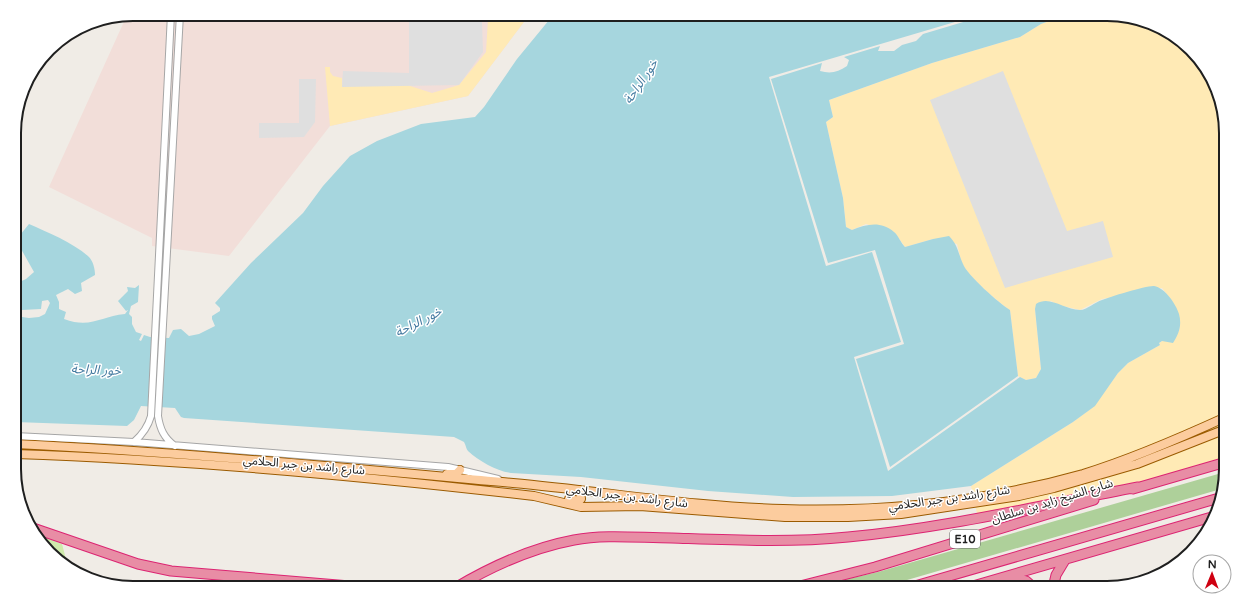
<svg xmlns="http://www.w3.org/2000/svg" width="1240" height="602" font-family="'Varela Round','Noto Sans Arabic',sans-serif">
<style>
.military{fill:#f2ded9}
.grass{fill:#cfeaac}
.forest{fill:#aed09a}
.sand{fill:#ffeab5}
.parking{fill:#dfdfdf}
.water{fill:#a6d6de}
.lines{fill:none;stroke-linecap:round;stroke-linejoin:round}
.minor-casing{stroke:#a6a6a6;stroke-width:8}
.major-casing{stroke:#9b5b00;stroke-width:10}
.highway-casing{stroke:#dc2472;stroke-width:11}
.minor{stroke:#fff;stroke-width:6}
.major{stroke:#fccc9e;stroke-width:8}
.highway{stroke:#e88da5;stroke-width:9}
.labels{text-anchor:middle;stroke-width:3;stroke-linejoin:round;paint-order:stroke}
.shield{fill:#fff;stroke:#626262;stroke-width:1}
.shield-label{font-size:11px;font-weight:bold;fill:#1f1f1f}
.street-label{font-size:12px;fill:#1f1f1f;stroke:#fff}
.water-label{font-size:13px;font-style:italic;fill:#447aa0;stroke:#fff}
.rim{fill:none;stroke:#1f1f1f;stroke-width:2}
</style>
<rect width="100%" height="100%" fill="#f0ece6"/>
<path class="military" d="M133,14H530L468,96L330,126L229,256L152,246V238L49,187L127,15Z"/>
<path class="grass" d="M36,534L62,544L66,559C54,557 40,545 36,534Z"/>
<path class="forest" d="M1225,472L1221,489L883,587L808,588L878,572Z"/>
<path class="sand" d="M482,14H530L468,96L330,126L325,67H330V72L333,76L342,78V84L407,85L432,93L459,85L486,52L488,19Z
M1082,14H1107L1159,26L1206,67L1225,118L1226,462L1138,487L978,518L971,486L1073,422L1094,406L1118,373L1128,363L1160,345L1159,343L1179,331C1182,313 1173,302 1162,288L1102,299L1080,310L1058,305L1051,301L1035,309L1041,369L1036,378L1026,380L1018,376L1010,310C1000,304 968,276 963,265C960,259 959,251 957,244L933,239L905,247L895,233L866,224L852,230L846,227L843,198L826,122L833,117L829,100L932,63L1020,37L1041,24L1063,16Z"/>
<path class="parking" d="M409,21L482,22L483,52L459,85L342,87L343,71L409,73Z
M1003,71L1067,231L1103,221L1113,257L1005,288L930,100Z
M299,79H316L315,122L304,137L259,138V123H299Z"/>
<path class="water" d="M554,14H982L769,77L826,266L872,252L901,342L854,357L888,471L1020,377L1026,380L1036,378L1041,369L1035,309L1036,304C1050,295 1064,310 1080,310C1087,310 1095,302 1102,300C1109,297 1148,285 1154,286C1165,288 1176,304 1179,314C1182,325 1179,334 1173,343L1162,341L1159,343L1160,345L1128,363L1118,373L1095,406L1073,422L971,486L892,496L793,497L708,491L581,477L511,473C496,471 479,461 468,451C466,449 466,445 464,442L454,437L184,418L181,417L175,408L141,406L134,420L127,426L15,422V316L29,318L39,317L45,314L50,303L48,300L42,301L41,309L22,310C20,300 15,295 15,284L26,279L34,272L16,240L29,224C47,232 74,243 89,257C93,261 95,269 95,275L81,283L82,291L75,294L68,289L56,295L59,302V309L66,312L64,319C91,329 101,316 125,314L128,310L126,311L118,301L128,291L127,287L135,288L139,285L138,302L131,306L129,314L132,317V324L136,332L142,334L139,340L141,341L144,335L150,337L169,338L173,330L181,329L189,336L199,334L215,326L212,319V316L220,311V308L215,303L251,263L303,213L323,186L350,156L377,141L421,124L475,117L484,107L517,59Z
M990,14H1082L1063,16L1041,24L1020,37L932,63L829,100L833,117L826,122L843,198L846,227L852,230C867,224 881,221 894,232C898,235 901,243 905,247L933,239L949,236C958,245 958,253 963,264C967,275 1000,304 1010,310L1018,376L890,467L856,359L904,344L875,250L828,263L771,79L822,63L820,71C831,74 838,72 847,66L849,60L844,57L880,46L878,51H894L902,45L916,41L923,34Z"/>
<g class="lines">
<defs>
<path id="minor" d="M15,436L134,442L448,467L498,479
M134,442C143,434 148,427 151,416L171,14
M175,446C164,438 160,429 158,416L180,14"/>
<path id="major" d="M15,444C181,452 347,468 513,483C603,491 693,507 783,509C883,512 987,501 1083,474C1132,459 1180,438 1226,417
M15,454C188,460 362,476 534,496L581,507L640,506L785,517H848L901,514L1019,496L1054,488L1137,464L1226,429
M447,474H456L460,470
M569,499L579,501L581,499L580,490"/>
<path id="highway" d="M1133,489L1226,462
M33,528L138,564L171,571L374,588
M1011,576L1026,581L1034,588
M126,586L176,588
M455,588C492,566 531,548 574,540C606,534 640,538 672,538C730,540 790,543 848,537C945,528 1042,505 1138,487
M792,588L875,567L1094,500
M908,588L1219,498
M966,588L1215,516
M1053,588L1056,575L1065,560"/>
</defs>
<use href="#minor" class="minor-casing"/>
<use href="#major" class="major-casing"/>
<use href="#highway" class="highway-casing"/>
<use href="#minor" class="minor"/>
<use href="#major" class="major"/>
<use href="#highway" class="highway"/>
</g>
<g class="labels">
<rect class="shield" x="950" y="530" width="30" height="18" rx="3"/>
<g class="shield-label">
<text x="965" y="543">E10</text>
</g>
<g class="street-label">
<text transform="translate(304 465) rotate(5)" y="4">شارع راشد بن جبر الحلامي</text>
<text transform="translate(627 496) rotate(7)" y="4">شارع راشد بن جبر الحلامي</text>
<text transform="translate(949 498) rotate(-8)" y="4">شارع راشد بن جبر الحلامي</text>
<text transform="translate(1052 501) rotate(-17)" y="4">شارع الشيخ زايد بن سلطان</text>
</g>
<g class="water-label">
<text transform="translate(640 81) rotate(-56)" y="5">خور الراحة</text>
<text transform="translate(418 321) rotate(-27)" y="5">خور الراحة</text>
<text transform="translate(96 369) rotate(2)" y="5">خور الراحة</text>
</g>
</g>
<path d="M0 0H1240V602H0ZM133 21H1107A112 112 0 0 1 1219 133V469A112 112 0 0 1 1107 581H133A112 112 0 0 1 21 469V133A112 112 0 0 1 133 21Z" fill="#fff" fill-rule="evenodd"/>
<path class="rim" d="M133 21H1107A112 112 0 0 1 1219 133V469A112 112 0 0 1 1107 581H133A112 112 0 0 1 21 469V133A112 112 0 0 1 133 21Z"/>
<g transform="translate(1212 574) rotate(1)"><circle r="19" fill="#ffffff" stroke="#a5a5a5"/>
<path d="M0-3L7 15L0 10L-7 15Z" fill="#cf0011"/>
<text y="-6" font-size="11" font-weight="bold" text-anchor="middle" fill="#1f1f1f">N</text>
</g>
</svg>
